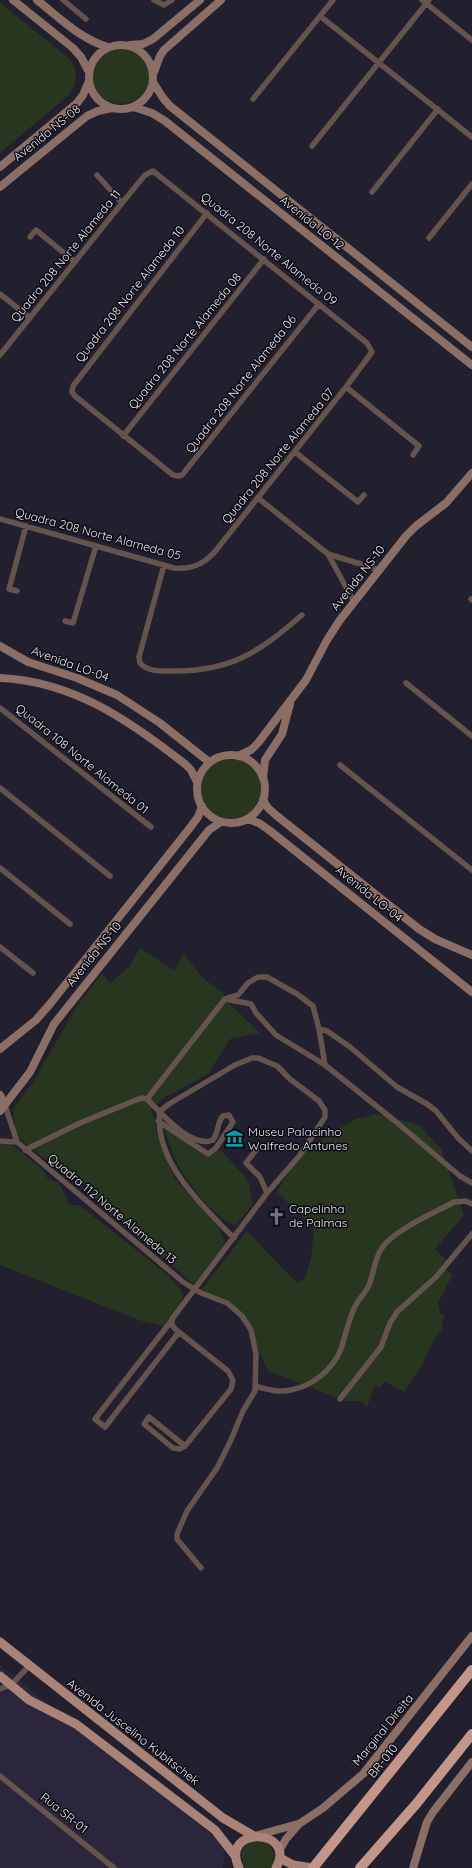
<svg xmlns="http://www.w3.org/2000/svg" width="472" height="1868" font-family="Quicksand,sans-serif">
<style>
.built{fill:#2b263b}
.green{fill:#28351f}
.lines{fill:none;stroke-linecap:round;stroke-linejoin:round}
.street{stroke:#65534d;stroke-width:5.5}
.secondary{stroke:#8b6e66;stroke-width:8}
.primary{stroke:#a98378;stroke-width:9}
.highway{stroke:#c39689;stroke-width:10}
.labels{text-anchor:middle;stroke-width:3;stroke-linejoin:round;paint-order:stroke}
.street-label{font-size:12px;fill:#eceaf4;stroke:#0b0a11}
.poi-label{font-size:12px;fill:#eceaf4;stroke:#0b0a11;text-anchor:start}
</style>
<rect width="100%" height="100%" fill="#221f2e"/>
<path class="built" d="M0,1665L225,1845L223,1868H0Z"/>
<path class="green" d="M0,3L70,59C78,70 78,84 69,95L0,153Z
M93 76a28 28 0 1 1 56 0a28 28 0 1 1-56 0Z
M201 789a30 30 0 1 1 60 0a30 30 0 1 1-60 0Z
M140,948L174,970L184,954L202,977L224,994L225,999L260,1033L230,1039L208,1074L164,1098L151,1108L159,1141L176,1180L219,1227L225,1244L196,1286L99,1204L83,1182L60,1171L16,1136L13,1109L35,1079L76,1007L102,973L110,983L129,967Z
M377,1114L419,1125L441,1149L464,1215L435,1249L446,1260L440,1267L453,1274L438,1303L440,1313L444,1315L445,1318L442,1322V1329L436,1336L422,1365L404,1392L384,1381L381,1388L375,1385L367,1407L361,1401H346L268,1371L240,1311L201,1290L247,1231L297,1283L305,1279L311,1258L314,1228L277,1192L297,1158L326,1137L355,1119Z
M163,1126L208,1157L220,1150L244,1175L249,1184L253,1204L236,1226C214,1217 190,1187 179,1166C172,1154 168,1139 163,1126Z
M0,1142L9,1143L15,1147L42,1169L48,1179L59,1183L70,1205H79L169,1276L182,1291L183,1298L164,1326L142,1321L0,1265Z
M264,1841C274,1848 278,1857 271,1868H245C240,1860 240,1847 250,1842C254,1841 259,1841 264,1841Z"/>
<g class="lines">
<path class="street" d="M63,0L86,19
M154,0L164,5L172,0
M422,0L472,40
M320,16L472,137
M253,99L333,0
M312,146L429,0
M97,175L122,203
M372,192L438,109
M207,213L73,386L72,392L75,396L173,475L178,476L182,475L319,304
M30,237L36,230L75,262
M429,238L472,184
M0,294L30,318
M0,355L122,203L145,175L153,171L367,343L372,352L346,387L217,549C206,563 193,570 174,568L0,519
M346,387L419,446L413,455
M123,436L264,259
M295,452L358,502L364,495
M258,498L328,554L380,570
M328,554L354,602
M164,565L139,657L140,663C148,672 161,671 171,671C231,672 259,652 302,615
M17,591L9,589L26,526
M471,599L472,600
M65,621L73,623L96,546
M406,683L472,736
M0,708L151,827
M340,765L472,870
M0,788L110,876
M0,868L70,924
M0,947L33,973
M228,998L238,995L248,983L258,977H267L297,994L313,1006L319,1029L325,1065
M319,1029L327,1031L350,1047L397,1087L427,1104L436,1111L458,1138L472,1151
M147,1099L225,999L251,1004L256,1013L276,1035L325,1065L395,1121L460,1176L472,1183
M5,1105L17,1142
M0,1141L17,1142
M17,1142L183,1282L201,1293L227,1303L242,1316L251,1330L256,1354L255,1391L243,1411L230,1442L217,1468L187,1511L177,1534V1539L201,1568
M259,1146L246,1163L260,1177L267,1193
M25,1150L80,1123L141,1098L147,1099C160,1112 191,1149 213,1140C219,1132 217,1122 223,1116L229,1115L233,1122L216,1148L208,1154L158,1121
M172,1320L95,1419L105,1427L179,1332
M255,1386C266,1389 279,1393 291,1390C313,1386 333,1369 341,1349C346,1334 349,1316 357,1303C361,1296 366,1292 369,1285C374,1273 374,1259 382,1248C394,1230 434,1213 454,1202L466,1201L472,1204
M340,1399L381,1347L390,1323L397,1312L436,1277L472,1234
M185,1446L149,1417L144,1424L173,1448L180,1449L185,1446L231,1389L233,1380L228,1371L175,1329L172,1325V1319L267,1193L300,1155L325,1117V1110L319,1101L290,1079L277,1066L258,1058H252L235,1065L169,1104L160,1111C153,1160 202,1206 234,1238
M0,1689L11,1685L29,1666
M0,1776L114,1868"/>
<path class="secondary" d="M13,0L73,48L81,57L89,72
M37,0C60,18 80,39 108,47
M89 77a32 32 0 1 1 64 0a32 32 0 1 1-64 0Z
M130,45L143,44L153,39L200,0
M154,72L160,56L164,50L221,0
M153,82L163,98L170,106L472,347
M133,107L152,113L165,121L472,365
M0,167L77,103L83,95L89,81
M0,187L87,116L98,111L112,108
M0,646L28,662L77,678L117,695L160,723L209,762
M0,678C73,681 130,721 185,764L191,770L197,782
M197 789a34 34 0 1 1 68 0a34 34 0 1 1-68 0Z
M238,756L251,750L258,743L306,680L327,640L340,620L406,536L416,526L446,503L472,473
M263,778L265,760L282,734L290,704
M263,800L268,808L277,816L419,929L435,939L472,955
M248,819L259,823L269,830L472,992
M0,1049L36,1020L50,1004L189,829L198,817L202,806
M0,1095L5,1105
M0,1111L30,1072L54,1024L201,840L209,830L221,822
M258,1835L298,1824
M279,1851L286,1839L299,1824L323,1808L363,1774L472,1636
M413,1868L427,1822L433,1812L472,1762"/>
<path class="primary" d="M0,1642L223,1818L254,1836
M0,1676L29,1700L76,1724L215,1830L236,1857
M280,1858L293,1865L313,1868
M239,1868C219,1825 298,1828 276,1868"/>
<path class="highway" d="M313,1868L472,1670
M360,1868L417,1803L472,1734"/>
</g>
<defs>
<symbol id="museum-bare" viewBox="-9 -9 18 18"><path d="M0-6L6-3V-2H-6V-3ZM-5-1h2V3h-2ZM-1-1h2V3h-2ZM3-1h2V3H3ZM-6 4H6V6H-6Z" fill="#0f9aa8" stroke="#0b0a11" stroke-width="2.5" paint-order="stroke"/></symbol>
<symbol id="church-bare" viewBox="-9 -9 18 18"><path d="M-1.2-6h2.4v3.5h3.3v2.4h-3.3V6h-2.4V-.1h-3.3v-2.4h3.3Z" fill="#6b7280" stroke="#0b0a11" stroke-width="2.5" paint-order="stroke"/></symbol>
</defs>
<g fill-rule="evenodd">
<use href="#museum-bare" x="222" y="1126" width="25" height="25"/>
<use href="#church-bare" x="264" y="1204" width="25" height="25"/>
</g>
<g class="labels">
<g class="street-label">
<text transform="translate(47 133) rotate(-39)" y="4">Avenida NS-08</text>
<text transform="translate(312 223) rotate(39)" y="4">Avenida LO-12</text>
<text transform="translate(269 249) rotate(39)" y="4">Quadra 208 Norte Alameda 09</text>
<text transform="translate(66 256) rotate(-51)" y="4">Quadra 208 Norte Alameda 11</text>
<text transform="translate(130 294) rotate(-52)" y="4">Quadra 208 Norte Alameda 10</text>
<text transform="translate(185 341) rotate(-51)" y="4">Quadra 208 Norte Alameda 08</text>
<text transform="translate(241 384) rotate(-52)" y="4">Quadra 208 Norte Alameda 06</text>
<text transform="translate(278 456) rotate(-51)" y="4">Quadra 208 Norte Alameda 07</text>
<text transform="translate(98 534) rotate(15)" y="4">Quadra 208 Norte Alameda 05</text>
<text transform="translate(358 578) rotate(-52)" y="4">Avenida NS-10</text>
<text transform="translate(70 664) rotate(20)" y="4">Avenida LO-04</text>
<text transform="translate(82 759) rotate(39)" y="4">Quadra 108 Norte Alameda 01</text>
<text transform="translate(369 894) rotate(39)" y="4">Avenida LO-04</text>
<text transform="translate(94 954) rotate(-51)" y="4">Avenida NS-10</text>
<text transform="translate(112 1209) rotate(40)" y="4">Quadra 112 Norte Alameda 13</text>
<text transform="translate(383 1730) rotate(-51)" y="4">Marginal Direita</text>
<text transform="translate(133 1732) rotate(38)" y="4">Avenida Juscelino Kubitschek</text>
<text transform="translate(383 1761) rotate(-51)" y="4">BR-010</text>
<text transform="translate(64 1813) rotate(39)" y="4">Rua SR-01</text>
</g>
<g class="poi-label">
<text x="248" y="1136">Museu Palacinho<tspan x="248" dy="14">Walfredo Antunes</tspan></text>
<text x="289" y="1213">Capelinha<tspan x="289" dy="14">de Palmas</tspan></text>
</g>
</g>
</svg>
